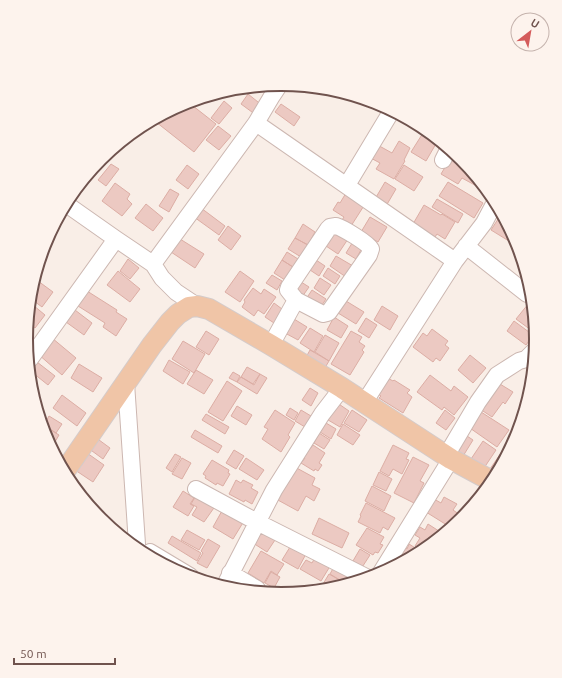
<svg xmlns="http://www.w3.org/2000/svg" width="562" height="678" font-family="Ubuntu,sans-serif">
<style>
.building{fill:#ecc9c2;stroke:#dcada4}
.lines{fill:none;stroke-linecap:round;stroke-linejoin:round}
.minor-casing{stroke:#ccb7b1;stroke-width:18}
.major-casing{stroke:#d4cbca;stroke-width:22}
.minor{stroke:#fff;stroke-width:16}
.major{stroke:#f0c5a7;stroke-width:20}
.rim{fill:none;stroke:#70534e;stroke-width:2}
</style>
<rect width="100%" height="100%" fill="#f9eee7"/>
<path class="building" d="M248,94L263,106L256,115L241,104Z
M224,101L232,108L219,124L211,118Z
M188,102L216,124L194,152L156,122L184,103Z
M281,104L300,117L294,126L275,112Z
M218,126L231,136L219,150L206,140Z
M423,133L437,142L426,161L411,152Z
M399,141L410,148L404,160L405,161L394,179L376,169L380,163L367,156L374,143L392,153Z
M453,154L461,159L482,189L462,178L458,184L441,174Z
M111,164L119,169L106,186L98,180Z
M187,165L199,174L188,189L176,180Z
M404,165L423,177L414,191L395,179Z
M385,182L396,189L386,206L375,199Z
M448,182L483,203L474,218L439,196Z
M115,183L130,194L127,199L132,204L122,216L102,201Z
M170,189L179,194L169,212L159,206Z
M346,193L367,201L351,226L342,220L344,217L333,210L338,202L340,203Z
M437,199L463,214L458,223L432,207Z
M146,204L163,218L153,231L135,218Z
M424,205L441,215L442,214L455,222L445,239L437,234L435,237L413,224Z
M201,208L225,226L219,235L194,217Z
M500,216L517,242V246L491,230Z
M370,217L387,227L378,242L361,232Z
M303,224L315,232L308,245L295,238Z
M228,226L241,236L231,250L218,240Z
M335,231L348,239L338,254L326,246Z
M295,238L308,245L301,257L288,249Z
M180,239L204,254L195,268L171,252Z
M354,240L363,246L356,259L346,253Z
M287,252L298,259L293,267L282,260Z
M336,256L353,266L346,277L330,266Z
M128,259L139,268L130,279L120,271Z
M282,260L293,267L285,280L274,273Z
M316,260L325,266L319,276L310,270Z
M328,268L340,276L335,284L323,276Z
M118,271L140,289L130,302L107,285Z
M240,271L254,281L240,302L225,292Z
M272,275L282,281L277,290L266,283Z
M320,278L331,285L324,295L314,288Z
M298,280L309,287L302,297L291,290Z
M38,281L53,292L42,307L34,301Z
M253,288L261,294L264,289L276,297L264,314L258,310L254,316L242,307L245,302L244,300Z
M312,290L326,299L318,311L304,302Z
M87,291L117,310L116,312L127,319L116,336L103,327L105,323L78,306Z
M346,301L364,312L356,324L338,313Z
M274,303L286,312L277,325L265,317Z
M529,303L535,333L516,319Z
M33,305L45,315L35,328L29,324Z
M382,306L398,316L390,330L374,320Z
M75,310L92,323L84,335L66,322Z
M334,317L348,326L341,338L327,330Z
M366,318L377,325L369,338L358,331Z
M294,319L307,327L298,340L285,333Z
M514,321L533,335L526,345L507,331Z
M310,328L323,336L314,352L300,343Z
M432,329L448,341L445,345L449,348L440,361L436,358L433,362L413,347L423,333L427,336Z
M206,331L219,339L209,355L196,347Z
M351,331L362,337L359,342L365,346L362,350L364,352L350,375L331,364Z
M325,335L339,343L329,361L315,352Z
M52,338L76,358L62,375L38,354Z
M183,341L205,354L194,373L172,359Z
M310,350L329,361L323,371L305,359Z
M470,355L486,368L473,383L458,370Z
M169,360L190,372L183,384L163,371Z
M37,362L55,376L48,385L33,373L32,369Z
M79,364L102,378L93,392L71,378Z
M247,367L260,374L253,384L241,377Z
M196,370L213,380L204,394L187,384Z
M233,372L240,376L237,382L229,378Z
M260,374L267,378L257,394L237,382L241,377L254,385Z
M430,375L451,391L454,386L468,397L454,415L444,407L442,410L417,392Z
M384,376L393,381L394,380L410,390L407,393L412,397L403,413L379,398L381,396L375,392Z
M227,381L242,391L223,421L208,412Z
M495,381L513,392L505,404L503,402L492,417L477,407Z
M310,388L318,393L311,406L302,400Z
M62,395L86,413L77,426L53,408Z
M333,400L349,411L340,427L323,417Z
M237,406L252,415L246,425L231,416Z
M290,408L298,413L294,420L286,415Z
M275,410L295,423L288,435L290,437L281,452L262,439L268,429L264,427Z
M301,410L311,416L305,427L295,421Z
M352,410L367,420L359,432L344,423Z
M445,410L455,418L446,430L436,423Z
M478,410L509,430L497,447L467,426Z
M206,414L229,427L225,434L202,420Z
M49,416L62,424L56,433L44,425Z
M520,421L516,437L508,449L504,447L518,426L517,425Z
M326,423L336,429L331,439L320,432Z
M343,424L360,435L353,445L337,435Z
M43,425L59,435L52,447L45,436Z
M195,430L222,446L218,453L191,437Z
M319,433L330,440L324,449L314,443Z
M464,434L473,440L460,461L450,455Z
M95,437L110,448L103,459L88,448Z
M483,441L496,450L484,468L471,459Z
M304,445L310,449L313,445L325,453L319,463L322,465L318,471L315,469L314,471L301,463L305,458L299,454Z
M393,445L409,453L406,459L409,460L402,474L393,469L389,476L380,471Z
M234,450L244,456L236,469L226,463Z
M503,450L506,452L493,472L490,469Z
M87,453L104,465L93,482L75,470Z
M175,454L181,457L172,472L166,468Z
M413,457L429,465L420,481L424,483L414,503L394,493Z
M182,458L191,463L182,479L172,474Z
M246,458L264,470L257,480L239,469Z
M212,460L229,470L228,473L230,474L223,486L217,483L216,485L205,478L206,476L203,474Z
M293,466L315,478L312,485L320,489L314,501L306,496L298,511L276,499Z
M379,472L392,479L386,491L373,485Z
M236,480L241,483L243,480L253,485L251,488L258,492L252,504L245,500L244,502L229,494Z
M372,486L391,496L384,511L365,501Z
M183,491L194,498L190,504L194,506L188,516L173,507Z
M479,491H480L464,514Z
M197,494L216,505L204,522L192,515L197,507L191,504Z
M444,497L457,504L453,510L463,517L461,519L450,527L426,512L434,499L441,503Z
M366,503L395,518L388,530L383,527L380,533L358,522L361,516L360,515Z
M223,509L244,521L233,539L213,527Z
M319,518L349,533L342,548L312,534Z
M428,524L442,533L419,548L415,546L420,538L415,535L420,527L425,530Z
M263,528L277,537L267,552L253,543Z
M367,528L384,537L380,544L383,545L378,553L375,552L373,555L356,545Z
M187,530L205,540L199,550L181,540Z
M172,536L201,553L197,561L168,543Z
M208,539L220,546L207,568L197,563L203,553L201,551Z
M409,544L417,549L400,560L398,558L404,547L407,549Z
M290,547L297,551L299,547L307,552L298,569L282,560Z
M360,549L370,555L359,572L350,566Z
M261,551L284,564L277,575L271,571L264,583L248,573Z
M317,554L332,563L321,581L300,569L306,560L312,563Z
M336,563L363,578L343,582L330,574Z
M271,572L280,577L274,588L265,583Z
M329,574L343,582L325,585L323,584Z"/>
<g class="lines">
<defs>
<path id="minor" d="M256,123L455,261
M443,160L448,150
M347,185L391,112
M69,206L116,239L153,264L162,278L176,292L197,306
M336,226C343,228 368,243 371,249L369,255L329,312L327,313L323,314L296,300L288,290L289,287L328,229L330,227Z
M466,246L527,294
M153,264L256,123L272,96L280,84
M271,345L296,300
M30,359L116,239
M126,383L137,544
M364,403L455,261L484,223L493,206
M446,456L478,402L497,375L519,361L526,359L533,352
M196,489L257,522L366,577
M150,552L190,576
M230,573L257,589
M380,574L451,459
M226,583L274,490L322,414L342,388"/>
<path id="major" d="M67,468L152,345L170,322L178,314L189,307L197,306L209,309L271,345L342,388L451,459L488,479"/>
</defs>
<use href="#minor" class="minor-casing"/>
<use href="#major" class="major-casing"/>
<use href="#minor" class="minor"/>
<use href="#major" class="major"/>
</g>
<path d="M0 0H562V678H0ZM33 339a248 248 0 1 1 496 0a248 248 0 1 1-496 0Z" fill="#fdf3ed" fill-rule="evenodd"/>
<path class="rim" d="M33 339a248 248 0 1 1 496 0a248 248 0 1 1-496 0Z"/>
<g transform="translate(530 32) rotate(31)"><circle r="19" fill="#fdf3ed" stroke="#c5b3ad"/>
<path d="M0-3L7 15L0 10L-7 15Z" fill="#d45b5b"/>
<text y="-6" font-size="11" font-weight="bold" text-anchor="middle" fill="#70534e">U</text>
</g>
<path d="M14 658v6h101v-6" fill="none" stroke="#70534e" stroke-width="2"/>
<text x="20" y="658" font-size="12" fill="#70534e" stroke="#fdf3ed" stroke-width="3" paint-order="stroke">50 m</text>
</svg>
